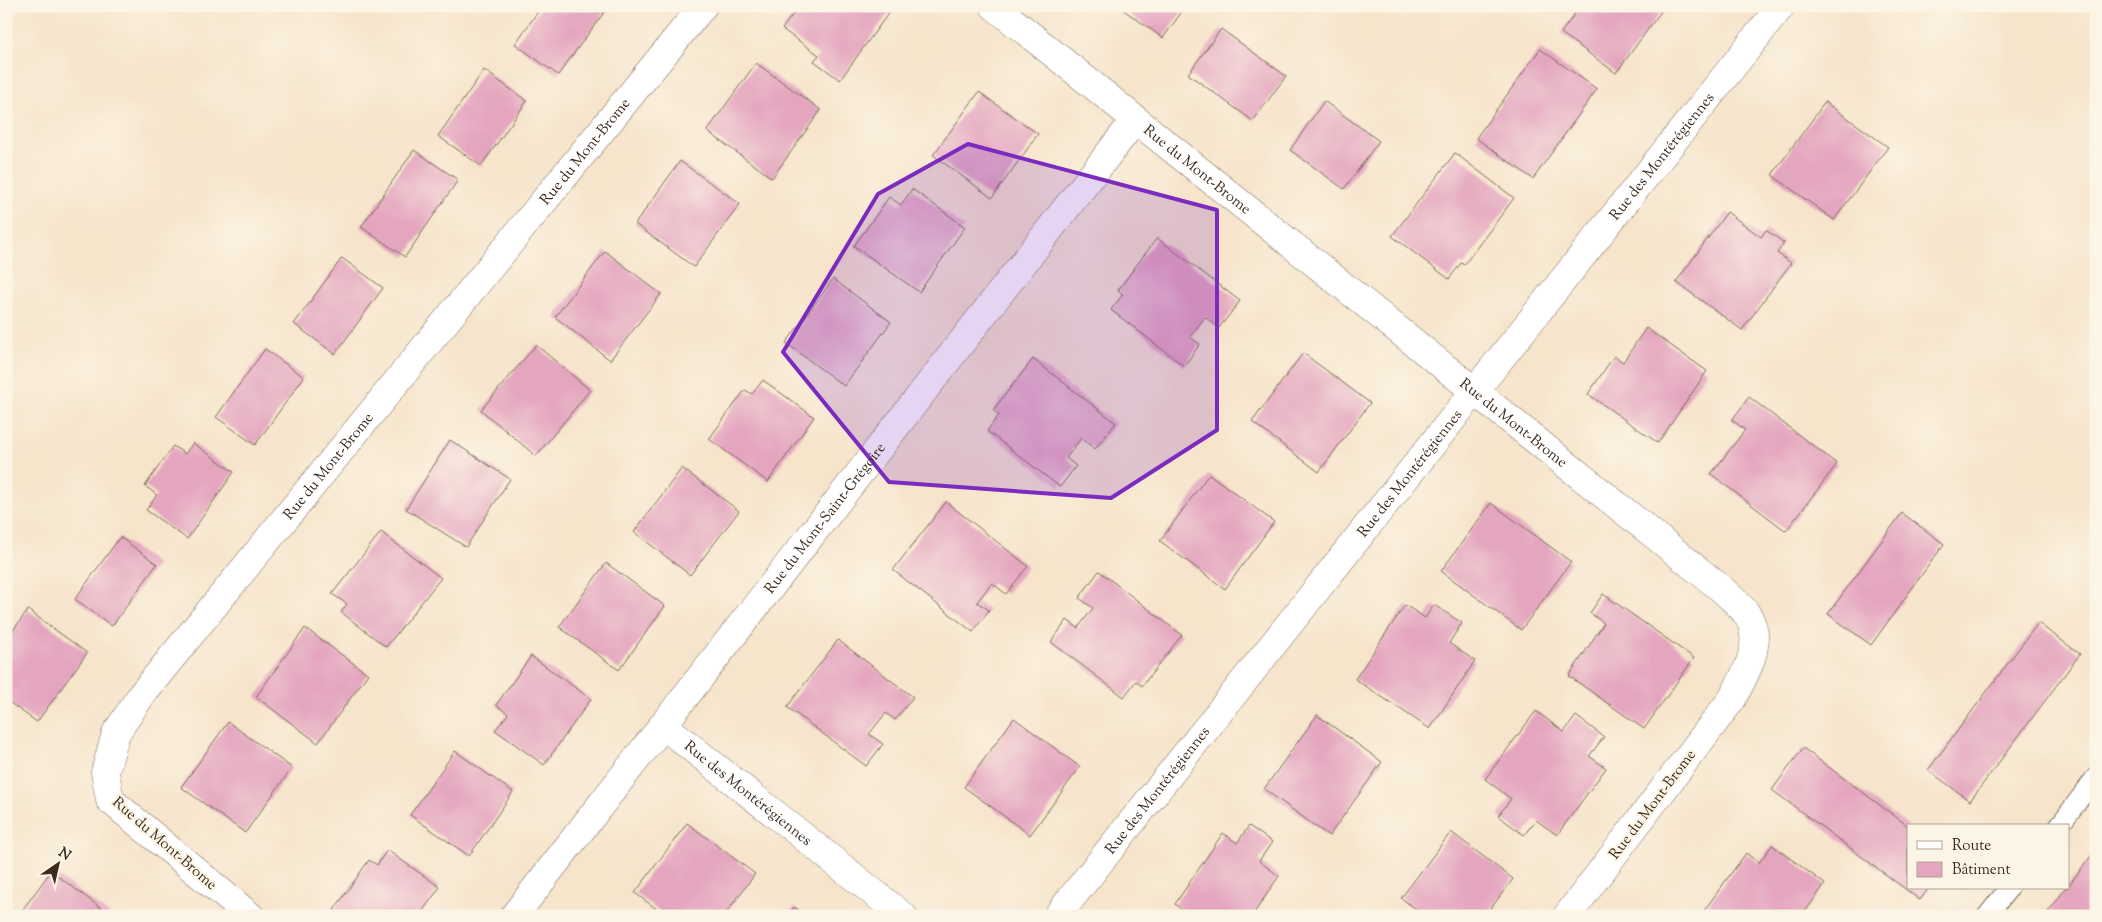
<svg xmlns="http://www.w3.org/2000/svg" width="2102" height="922" font-family="'Sorts Mill Goudy',serif">
<style>
.building{fill:#e4a6bf}
.lines{fill:none;stroke-linecap:round;stroke-linejoin:round}
.lane-casing{stroke:#7c6b5b;stroke-width:21}
.street-casing{stroke:#7c6b5b;stroke-width:29}
.lane{stroke:#fff;stroke-width:19}
.street{stroke:#fff;stroke-width:28}
.marked{fill:#7b2cbf;fill-opacity:0.2;stroke:#7b2cbf;stroke-width:4;stroke-linejoin:round}
.labels{text-anchor:middle;stroke-width:4.5;stroke-linejoin:round;paint-order:stroke}
.street-label{font-size:15px;fill:#3b2a1e;stroke:#fcf5e5}
</style>
<rect width="100%" height="100%" fill="#fcf5e5"/>
<filter id="ink" filterUnits="userSpaceOnUse"><feTurbulence type="fractalNoise" baseFrequency=".02" numOctaves="2"/><feDisplacementMap in="SourceGraphic" scale="10" xChannelSelector="R" yChannelSelector="G"/><feConvolveMatrix kernelMatrix="1 2 1 2 8 2 1 2 1" color-interpolation-filters="sRGB"/></filter>
<filter id="wash" filterUnits="userSpaceOnUse"><feTurbulence type="fractalNoise" baseFrequency=".0096" numOctaves="4" result="noise"/><feDisplacementMap in="SourceGraphic" scale="20" xChannelSelector="R" yChannelSelector="G"/><feGaussianBlur stdDeviation="1.12" result="paint"/><feColorMatrix in="noise" values="0 0 0 0 0 0 0 0 0 0 0 0 0 0 0 0 0 1.4 0 .05"/><feComposite in="paint" operator="in"/></filter>
<g filter="url(#wash)">
<rect width="100%" height="100%" fill="#f6e4cb"/>
<g id="blocks">
<path class="building" d="M542,6H598L605,11L558,75L515,44Z
M799,6H883L890,11L840,80L814,61L819,55L782,29Z
M1118,6H1186L1163,38Z
M1580,6H1665L1616,73L1561,33Z
M1221,29L1286,76L1253,121L1188,74Z
M1540,49L1597,89L1533,179L1476,138Z
M756,63L821,110L772,178L707,131Z
M484,70L527,101L481,166L438,136Z
M979,92L1038,134L992,198L933,155Z
M1324,101L1379,141L1344,189L1290,150Z
M1825,102L1888,147L1834,220L1772,175Z
M414,150L458,180L405,257L361,227Z
M1455,153L1514,198L1464,265L1461,263L1449,279L1392,236Z
M680,161L740,204L694,267L635,224Z
M912,189L965,227L919,292L854,246L889,197L901,205Z
M1727,212L1761,237L1766,230L1784,243L1777,253L1791,263L1742,330L1676,282Z
M1157,238L1240,301L1219,328L1205,317L1190,337L1200,344L1184,366L1111,310L1123,294L1118,290Z
M605,251L661,294L610,360L555,317Z
M342,258L383,288L335,354L294,324Z
M833,279L891,322L844,386L786,343Z
M1646,328L1707,371L1658,443L1588,394L1614,356L1623,362Z
M536,345L590,390L536,456L481,410Z
M265,349L304,377L255,445L216,417Z
M1303,353L1370,403L1319,472L1252,422Z
M1033,359L1116,423L1095,449L1081,438L1066,458L1076,466L1060,487L987,431L999,415L993,410Z
M763,380L814,417L768,482L709,439L745,390L752,394Z
M1749,397L1837,464L1786,531L1711,474L1745,430L1732,420Z
M450,440L510,479L466,547L406,509Z
M193,443L234,472L187,539L146,510L157,495L145,486L173,446L185,454Z
M682,468L739,511L690,575L634,532Z
M1209,474L1274,522L1225,589L1160,541Z
M946,502L1028,566L1006,594L992,583L977,602L989,610L973,632L893,570Z
M1491,503L1571,562L1521,630L1441,571Z
M1902,513L1944,544L1871,645L1828,614Z
M381,532L441,578L386,647L341,612L347,604L332,594Z
M120,537L157,564L112,626L75,599Z
M606,563L665,606L619,670L559,627Z
M1099,571L1182,635L1142,686L1136,681L1124,697L1051,642L1067,620L1078,628L1093,608L1079,598Z
M1603,594L1694,658L1644,729L1569,676L1604,623L1590,613Z
M1405,605L1425,618L1434,605L1462,623L1449,643L1475,661L1430,729L1355,679Z
M28,610L87,653L37,722L6,700V640Z
M2038,623L2080,654L1970,801L1928,770Z
M305,628L368,674L318,743L256,697Z
M838,640L913,697L895,720L886,713L869,734L883,744L866,766L787,707Z
M531,656L591,699L544,765L495,730L508,714L496,705Z
M1536,711L1564,732L1576,716L1604,737L1589,756L1606,768L1557,835L1536,820L1524,835L1498,816L1511,799L1485,779Z
M1317,715L1382,762L1329,836L1264,789Z
M1014,718L1080,767L1030,835L964,787Z
M228,722L292,768L245,833L181,787Z
M1803,748L1908,826V888H1929L1920,900L1772,790Z
M455,751L513,792L469,856L410,815Z
M687,823L755,874L724,916H666L635,893Z
M1249,826L1272,842L1259,861L1279,876L1252,916H1191L1175,904L1223,833L1237,843Z
M1451,832L1513,879L1485,916H1425L1401,898Z
M1772,845L1825,884L1802,916H1700L1746,853L1759,863Z
M387,850L440,887L419,916H342L334,910L369,860L377,865Z
M2096,850V916H2045L2066,888H2068V886Z
M51,871L112,916H18Z
M794,907L807,916H788Z"/>
</g>
</g>
<g filter="url(#ink)">
<use href="#blocks" fill-opacity="0" stroke="#7c6b5b" stroke-width="1"/>
<g class="lines">
<defs>
<path id="lane" d="M2059,826L2096,777
M1987,916L2009,888"/>
<g id="street">
<path id="s1" d="M994,6L1724,591C1731,598 1740,605 1746,613C1766,642 1746,672 1732,699L1567,916"/>
<path id="s2" d="M663,725L903,916"/>
<path id="s3" d="M250,916L110,800L105,772L116,733L142,694L703,6"/>
<path id="s4" d="M514,916L1135,120"/>
<path id="s5" d="M1057,916L1781,6"/>
</g>
</defs>
<use href="#lane" class="lane-casing"/>
<use href="#street" class="street-casing"/>
<use href="#lane" class="lane"/>
<use href="#street" class="street"/>
</g>
</g>
<path class="marked" d="M968,144L1217,210V430L1111,498L889,482L783,352L878,194Z"/>
<g class="labels">
<g class="street-label">
<text dy="5" stroke="none"><textPath href="#s3" startOffset="998">Rue du Mont-Brome</textPath></text>
<text dy="5" stroke="none"><textPath href="#s5" startOffset="971">Rue des Montérégiennes</textPath></text>
<text dy="5" stroke="none"><textPath href="#s1" startOffset="261">Rue du Mont-Brome</textPath></text>
<text dy="5" stroke="none"><textPath href="#s1" startOffset="666">Rue du Mont-Brome</textPath></text>
<text dy="5" stroke="none"><textPath href="#s3" startOffset="592">Rue du Mont-Brome</textPath></text>
<text dy="5" stroke="none"><textPath href="#s5" startOffset="566">Rue des Montérégiennes</textPath></text>
<text dy="5" stroke="none"><textPath href="#s4" startOffset="505">Rue du Mont-Saint-Grégoire</textPath></text>
<text dy="5" stroke="none"><textPath href="#s5" startOffset="161">Rue des Montérégiennes</textPath></text>
<text dy="5" stroke="none"><textPath href="#s2" startOffset="109">Rue des Montérégiennes</textPath></text>
<text transform="translate(1652 804) rotate(-53)" y="5">Rue du Mont-Brome</text>
<text transform="translate(165 843) rotate(41)" y="5">Rue du Mont-Brome</text>
</g>
</g>
<rect width="2102" height="922" fill="none" stroke="#fcf5e5" stroke-width="25"/>
<rect x="1907" y="824" width="162" height="65" fill="#fcf5e5" stroke="#afa495"/>
<rect x="1917" y="841" width="25" height="8" fill="#ffffff" stroke="#afa495"/>
<text x="1952" y="850" font-size="15" fill="#3b2a1e">Route</text>
<rect x="1917" y="862" width="25" height="15" fill="#e4a6bf" stroke="#afa495"/>
<text x="1952" y="874" font-size="15" fill="#3b2a1e">Bâtiment</text>
<g transform="translate(58 864) rotate(34)" stroke="#fcf5e5" stroke-width="4" paint-order="stroke">
<path d="M0-4L9 19L0 12L-9 19Z" fill="#3b2a1e"/>
<text y="-8" font-size="14" font-weight="bold" text-anchor="middle" fill="#3b2a1e">N</text>
</g>
</svg>
